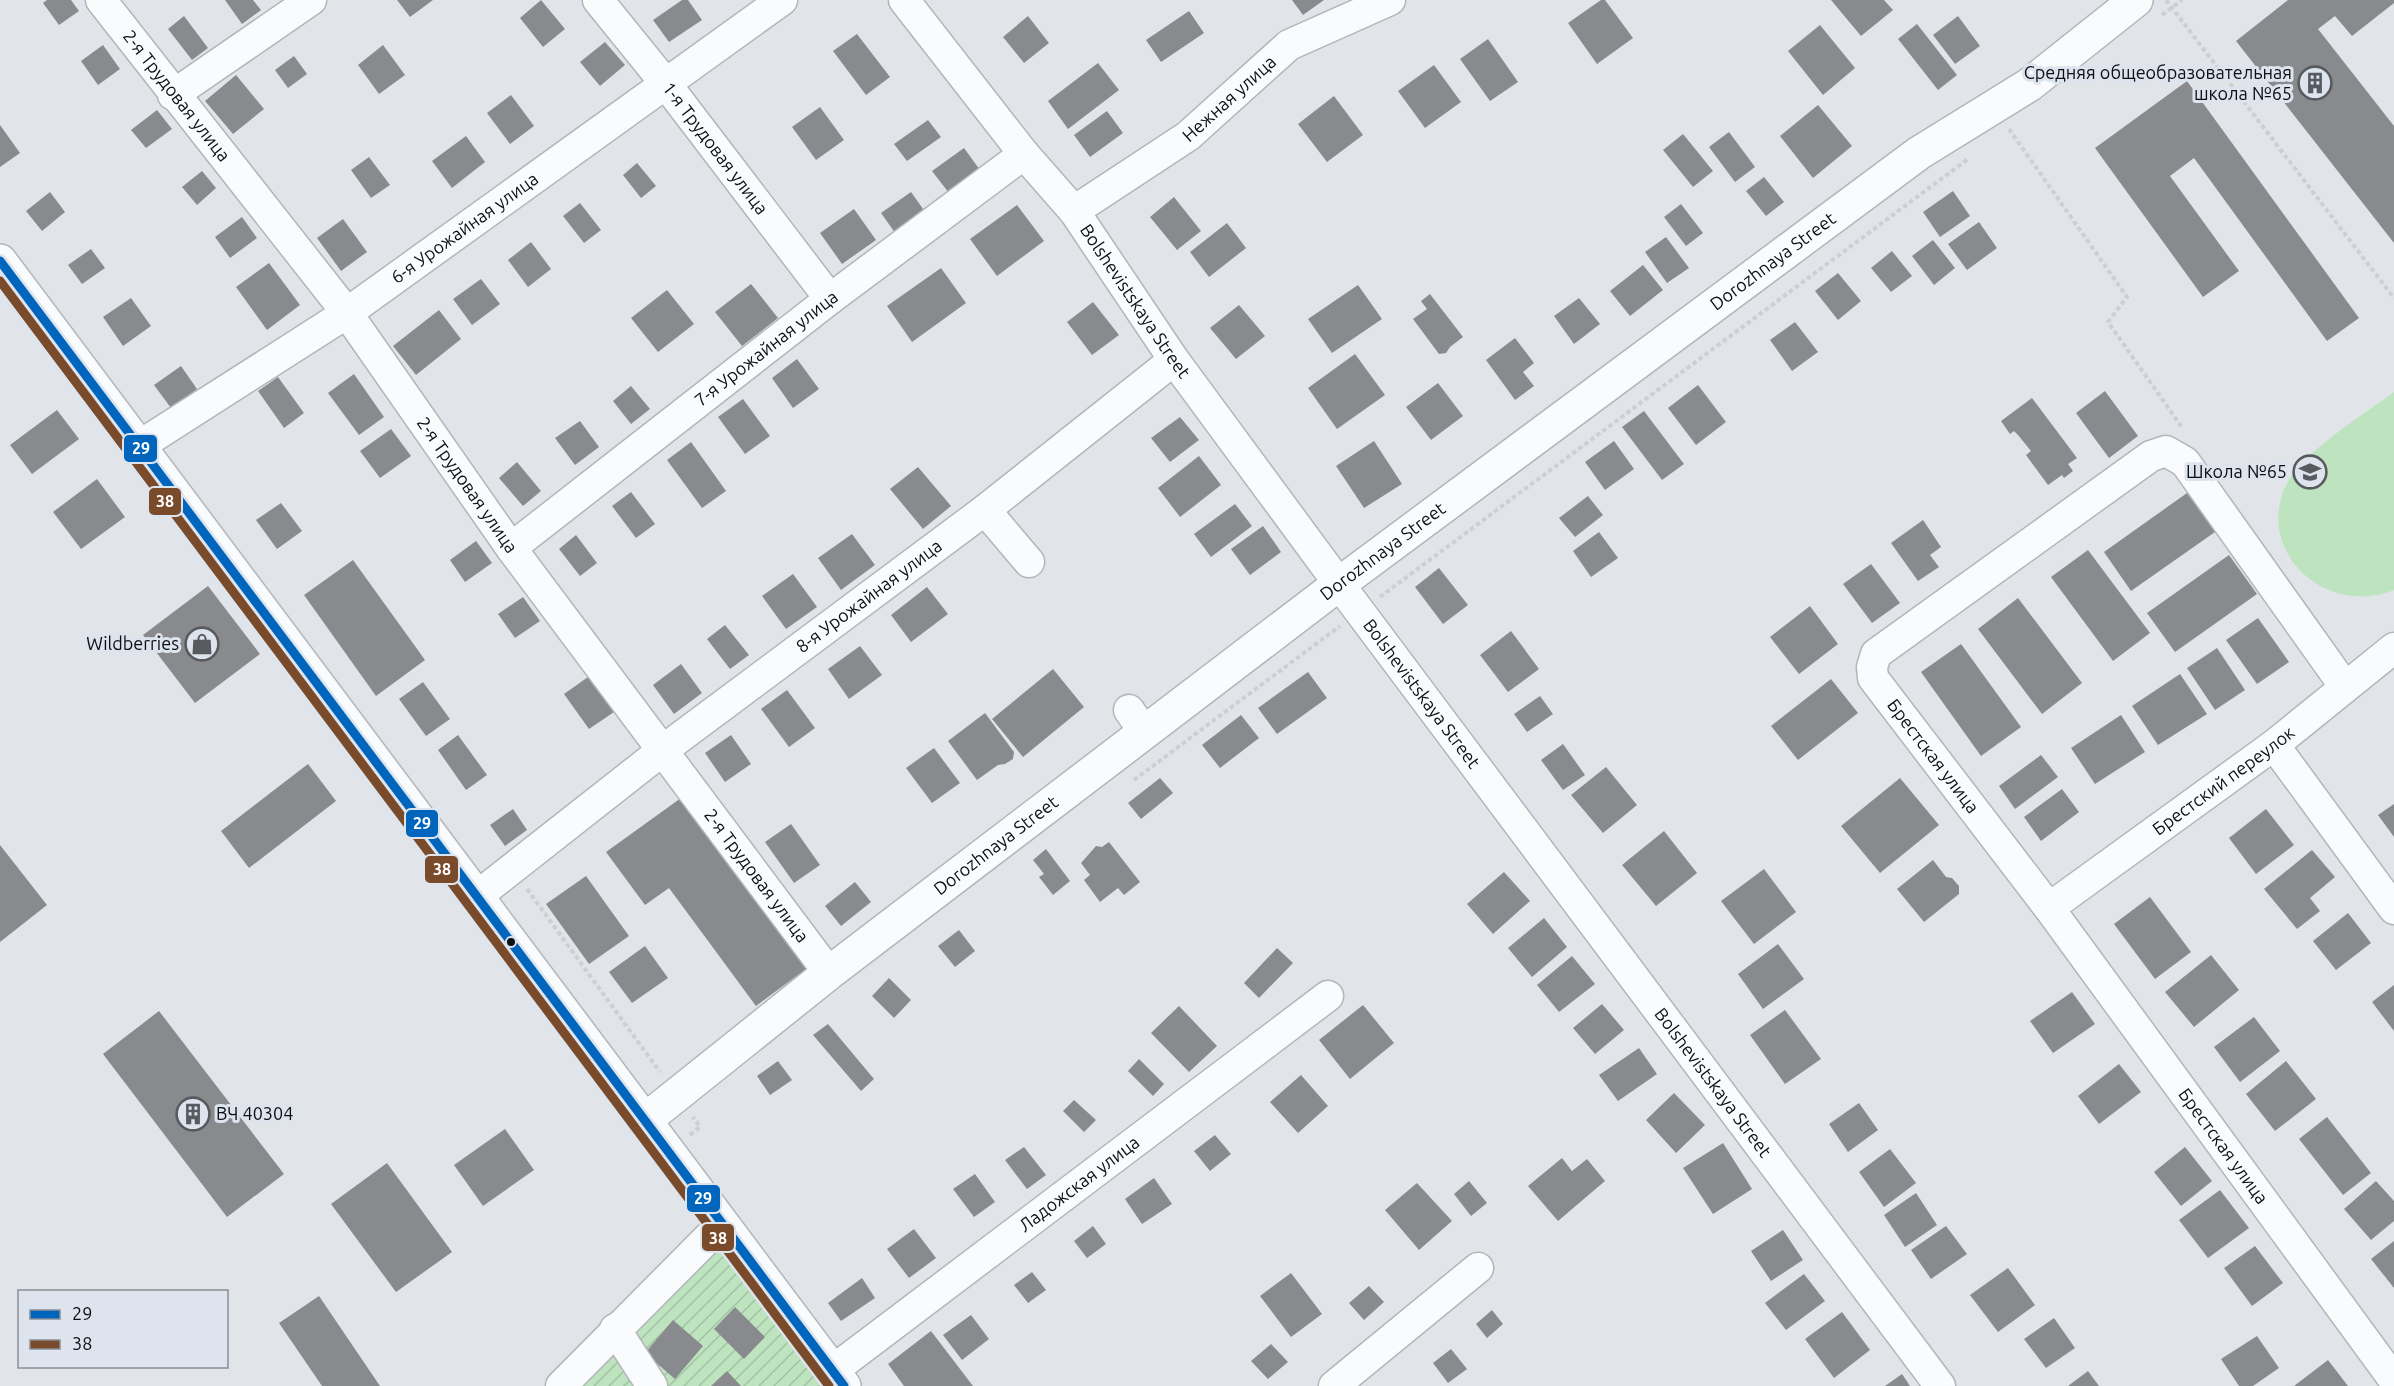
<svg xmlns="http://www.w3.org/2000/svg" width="2394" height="1386" font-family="Ubuntu,sans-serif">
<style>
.garden{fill:url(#garden-furrows)}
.pitch{fill:#bde4bf}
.building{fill:#898a8e}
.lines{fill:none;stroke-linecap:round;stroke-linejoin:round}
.minor-casing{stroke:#b2b5b9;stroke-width:33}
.tertiary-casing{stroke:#b2b5b9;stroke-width:36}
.path{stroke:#cdcfd0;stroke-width:4;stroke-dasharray:4.5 3;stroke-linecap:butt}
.minor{stroke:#fafbfc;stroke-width:30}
.tertiary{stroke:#fafbfc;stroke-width:33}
.bus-1-casing{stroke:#dde4ee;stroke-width:14}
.bus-2-casing{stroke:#dde4ee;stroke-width:14}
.bus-1{stroke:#0065bd;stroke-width:9}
.bus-2{stroke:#7a4b2a;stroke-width:9}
.bus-dot{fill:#0d0f13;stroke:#dde4ee;stroke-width:2}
.labels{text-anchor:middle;stroke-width:6;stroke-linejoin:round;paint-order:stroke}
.poi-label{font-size:18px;fill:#0d0f13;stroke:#dde4ee;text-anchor:end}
.street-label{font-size:18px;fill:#0d0f13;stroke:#dde4ee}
.line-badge{stroke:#dde4ee;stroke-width:2}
.badge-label{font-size:16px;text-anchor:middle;font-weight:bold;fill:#fff}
</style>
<defs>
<pattern id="garden-furrows" width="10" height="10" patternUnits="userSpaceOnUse" patternTransform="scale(1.5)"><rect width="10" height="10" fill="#bde4bf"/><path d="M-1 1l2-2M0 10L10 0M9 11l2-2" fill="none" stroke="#a1c2a3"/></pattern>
</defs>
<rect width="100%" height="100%" fill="#e1e5ea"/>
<path class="garden" d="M722,1224L844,1386H561Z"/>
<path class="pitch" d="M2394,392V590C2325,618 2253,550 2287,483C2304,451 2363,415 2394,392Z"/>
<path class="building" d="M47,0H71L79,11L59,25L43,3Z
M225,0H253L261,10L242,24Z
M397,0H433L410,17Z
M541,0L565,29L543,47L520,18Z
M682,0H688L702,20L669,42L653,20Z
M1292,0H1324L1303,15Z
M1601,0H1605L1633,38L1597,64L1568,23Z
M1831,0H1884L1893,10L1861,36Z
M2288,0H2394V3L2352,36L2335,16L2318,29L2394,126V243L2236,41Z
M1189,11L1204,33L1161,62L1146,40Z
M184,16L208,48L192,60L168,29Z
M1028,16L1049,43L1024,63L1003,37Z
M1958,16L1980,46L1955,64L1933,35Z
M1917,24L1957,75L1938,90L1898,39Z
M1820,25L1855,68L1823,95L1788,51Z
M857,34L890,77L866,95L833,51Z
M1488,39L1518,82L1490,101L1460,59Z
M605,42L625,65L600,86L580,62Z
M103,45L120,69L98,85L81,61Z
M383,45L405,75L379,94L358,65Z
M294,56L307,74L288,88L275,70Z
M1098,63L1119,90L1068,129L1048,101Z
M1434,65L1461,102L1425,128L1398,91Z
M236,75L264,109L233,134L205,101Z
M2187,81L2359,318L2327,341L2194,158L2170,176L2239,271L2203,297L2095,148Z
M511,95L534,126L510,144L487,113Z
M1334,96L1363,135L1327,162L1298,124Z
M1818,105L1852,146L1813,178L1780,136Z
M820,107L844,140L816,160L792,127Z
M157,110L172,129L146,148L131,130Z
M1107,111L1123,133L1090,157L1074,135Z
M928,120L941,137L907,161L894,144Z
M0,125L20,153L0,167Z
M1729,132L1755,167L1735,182L1709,147Z
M1683,134L1713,171L1693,187L1663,150Z
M466,136L485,162L452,188L432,161Z
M964,148L980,170L949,193L932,171Z
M369,157L390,185L371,198L351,170Z
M637,163L656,186L641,198L623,175Z
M202,171L216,188L197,205L182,187Z
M1764,177L1784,202L1766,216L1746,191Z
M1953,191L1970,216L1940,237L1923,212Z
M50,192L65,212L42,231L26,211Z
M911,192L928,216L898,237L881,213Z
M1174,197L1201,231L1177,250L1150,217Z
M580,203L601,230L584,243L563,216Z
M1681,204L1703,233L1686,246L1664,217Z
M1017,205L1044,241L997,276L970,239Z
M854,209L876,240L842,264L820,233Z
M242,217L257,238L230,258L215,237Z
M343,219L367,252L341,271L317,238Z
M1979,222L1997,248L1967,270L1948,244Z
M1227,223L1246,248L1209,277L1190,252Z
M1666,237L1689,268L1667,283L1645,252Z
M1933,240L1955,268L1934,285L1912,256Z
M531,242L551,269L528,287L508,260Z
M91,249L105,268L82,284L68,265Z
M1892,251L1912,276L1891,292L1871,268Z
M269,263L300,305L267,330L236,287Z
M1643,265L1663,290L1630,316L1610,291Z
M941,268L966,303L912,342L887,306Z
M1838,273L1861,301L1838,320L1815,291Z
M481,279L500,304L472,325L453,299Z
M751,284L778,318L742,346L715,312Z
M1358,285L1382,319L1332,353L1308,319Z
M667,290L694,324L658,352L631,318Z
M1430,294L1463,337L1450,347L1446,353L1439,354L1413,319L1427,309L1421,301Z
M131,298L151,326L123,346L103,317Z
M1579,298L1600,324L1574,344L1554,316Z
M1093,302L1119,335L1092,355L1067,322Z
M1239,305L1265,336L1236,359L1210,328Z
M439,310L461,339L416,375L393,346Z
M1795,322L1818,352L1792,371L1770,340Z
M1515,338L1534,363L1523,372L1534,386L1515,400L1486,360Z
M1355,354L1385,395L1337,429L1308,388Z
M797,359L819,389L793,408L772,378Z
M181,366L197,389L171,408L154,385Z
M354,374L384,417L359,435L328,393Z
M278,377L304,413L284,428L258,391Z
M1438,383L1463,416L1431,440L1406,407Z
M1698,385L1726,422L1696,445L1668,408Z
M631,386L650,409L631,424L613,401Z
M2105,391L2138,436L2109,458L2076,413Z
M2032,398L2077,458L2068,464L2073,471L2064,478L2062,475L2048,485L2026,455L2031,451L2018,435L2014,431L2010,434L2001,421Z
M743,399L770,436L745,454L718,417Z
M57,410L79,439L32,474L10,445Z
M1644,411L1684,464L1662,480L1622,427Z
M1180,417L1199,440L1170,462L1151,438Z
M580,421L599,447L575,465L555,438Z
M391,429L411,456L380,478L360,451Z
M1374,441L1402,484L1364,508L1336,466Z
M1614,441L1634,469L1605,490L1585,462Z
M691,442L726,491L702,508L667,460Z
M1199,456L1221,485L1180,517L1158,488Z
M517,462L541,491L523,506L499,478Z
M918,467L951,506L923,529L890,489Z
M97,479L125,517L81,549L53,512Z
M631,492L655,524L636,538L612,506Z
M2187,493L2215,532L2131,591L2104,552Z
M1588,496L1603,515L1575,537L1559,518Z
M281,503L302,531L277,549L256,520Z
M1235,504L1252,526L1211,557L1194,534Z
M1923,520L1941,547L1930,555L1939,567L1918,581L1891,543Z
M1263,526L1281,552L1250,575L1231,549Z
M1599,532L1618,558L1591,577L1573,551Z
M852,534L875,565L841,590L818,558Z
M576,535L597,563L580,576L559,549Z
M476,541L492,563L465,582L450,560Z
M2088,550L2150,633L2113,661L2051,577Z
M2229,555L2257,594L2175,652L2147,613Z
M353,560L425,660L376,696L304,595Z
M1871,564L1900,603L1872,623L1843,584Z
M1439,568L1468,605L1443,624L1415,587Z
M793,574L817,607L786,629L762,596Z
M208,586L260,654L195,703L143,635Z
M927,587L948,614L911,642L891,615Z
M523,597L540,621L515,638L498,614Z
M2018,598L2082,683L2042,714L1978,629Z
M1810,606L1838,644L1799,674L1770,637Z
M2258,618L2289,662L2257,684L2226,640Z
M725,625L749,655L730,669L707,639Z
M1511,631L1539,669L1508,692L1480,655Z
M1961,644L2021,727L1981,756L1921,672Z
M860,646L882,675L849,699L828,669Z
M2217,648L2245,690L2215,710L2187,668Z
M681,664L702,693L674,714L653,685Z
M1053,669L1084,707L1023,757L992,719Z
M1308,672L1327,698L1277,734L1258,708Z
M2180,674L2207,714L2158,745L2132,706Z
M588,677L614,712L589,729L564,694Z
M1831,679L1858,713L1798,760L1771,726Z
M423,682L450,719L426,736L399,699Z
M787,690L815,728L789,747L761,709Z
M1540,696L1553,714L1527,732L1514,714Z
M985,713L1014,752L1013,759L1005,764L998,765L977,780L948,741Z
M1241,715L1259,738L1220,768L1202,745Z
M2121,715L2145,752L2095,784L2071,748Z
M458,735L487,775L466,790L438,750Z
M731,735L751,764L725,782L705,753Z
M1563,744L1585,775L1563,790L1541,760Z
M934,748L960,783L932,803L906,768Z
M2041,755L2058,777L2015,809L1999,786Z
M308,764L336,801L249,868L221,831Z
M1606,767L1637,805L1603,833L1571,795Z
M1160,778L1173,793L1141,819L1128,803Z
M1900,778L1939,825L1880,873L1841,826Z
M2062,789L2079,812L2041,841L2024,817Z
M681,798L806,969L756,1006L669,888L645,905L606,852Z
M2394,804V837L2378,815Z
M513,809L527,830L505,846L490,825Z
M2266,809L2294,845L2256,874L2229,838Z
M791,824L820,865L794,883L765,842Z
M1664,831L1697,873L1656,906L1622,865Z
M1109,842L1140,882L1124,895L1118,888L1100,902L1084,880L1090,875L1081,863L1096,846L1102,847Z
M0,845L47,905L0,942Z
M1046,849L1070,881L1053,895L1039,877L1044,874L1033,860Z
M2312,850L2335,877L2310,898L2320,911L2297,929L2264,889Z
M1933,860L1946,877L1952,878L1959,886V894L1924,922L1897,889Z
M1764,869L1796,912L1754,944L1721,901Z
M1504,872L1530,901L1493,934L1467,904Z
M586,876L629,936L589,964L546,904Z
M855,882L871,902L841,926L825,906Z
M2150,897L2191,952L2155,979L2114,924Z
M2348,913L2371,943L2336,970L2313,941Z
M1544,918L1567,947L1532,977L1508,948Z
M959,930L975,951L955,967L938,946Z
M1778,944L1804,979L1763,1009L1738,974Z
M645,946L668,978L632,1003L609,972Z
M1277,948L1293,963L1259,998L1244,983Z
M2211,955L2239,990L2194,1027L2165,992Z
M1572,956L1595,984L1559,1012L1537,985Z
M889,978L911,1000L894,1018L872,996Z
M2394,985V1031L2372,1002Z
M2072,992L2095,1024L2053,1053L2030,1021Z
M1602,1004L1624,1030L1595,1054L1573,1028Z
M1363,1005L1394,1043L1350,1079L1319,1040Z
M1179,1006L1217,1046L1189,1072L1151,1033Z
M1785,1010L1821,1059L1785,1084L1750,1035Z
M159,1011L284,1174L227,1217L103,1054Z
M2254,1017L2280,1051L2240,1082L2214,1047Z
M828,1024L874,1079L861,1091L813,1035Z
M1639,1048L1657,1074L1618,1101L1599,1075Z
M1139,1059L1164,1084L1153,1096L1128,1071Z
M778,1061L792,1080L770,1095L757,1076Z
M2286,1061L2316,1099L2275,1131L2246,1094Z
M2119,1064L2141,1092L2099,1124L2078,1096Z
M1301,1075L1328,1106L1298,1133L1270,1102Z
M1674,1093L1705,1125L1676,1153L1646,1120Z
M1074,1100L1096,1120L1084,1132L1063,1111Z
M1859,1103L1878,1130L1848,1152L1829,1124Z
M2327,1117L2371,1173L2343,1195L2299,1139Z
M505,1129L534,1170L483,1206L454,1165Z
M1215,1135L1231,1154L1210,1171L1194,1151Z
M1723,1143L1752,1189L1713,1214L1683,1168Z
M1024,1147L1046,1175L1027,1189L1005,1160Z
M2185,1147L2212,1181L2181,1206L2154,1172Z
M1890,1149L1916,1183L1884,1207L1859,1172Z
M1562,1158L1572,1171L1587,1159L1605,1181L1558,1221L1528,1186Z
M387,1163L452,1252L396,1292L331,1204Z
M975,1174L995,1202L974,1217L953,1189Z
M1154,1178L1172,1204L1142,1224L1125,1199Z
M1469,1181L1487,1203L1471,1216L1454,1194Z
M2376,1181L2394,1201V1221L2371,1240L2344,1209Z
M1417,1183L1452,1221L1419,1250L1385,1210Z
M2220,1190L2249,1228L2208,1258L2179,1220Z
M1916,1193L1937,1225L1905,1247L1884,1215Z
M1093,1226L1106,1244L1087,1258L1074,1241Z
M1946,1226L1967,1254L1931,1279L1911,1250Z
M914,1229L936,1258L909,1278L887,1249Z
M1783,1230L1803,1260L1771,1281L1751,1251Z
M2394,1241V1288L2371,1259Z
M2255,1246L2283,1283L2252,1306L2224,1268Z
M2008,1268L2035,1305L1998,1332L1970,1295Z
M1032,1272L1046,1290L1028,1303L1014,1285Z
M1291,1273L1322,1314L1291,1337L1260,1296Z
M1804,1274L1825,1301L1786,1330L1765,1303Z
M862,1278L875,1298L841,1321L828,1303Z
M1369,1286L1384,1302L1364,1320L1349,1303Z
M319,1296L380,1386H322L279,1323Z
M735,1307L765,1337L744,1359L714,1329Z
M1492,1310L1503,1324L1487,1338L1476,1324Z
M1842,1312L1870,1350L1834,1378L1805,1339Z
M971,1315L989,1339L962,1360L943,1335Z
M2054,1318L2075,1348L2046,1368L2024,1339Z
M673,1320L703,1346L675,1379L645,1353Z
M931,1331L973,1386H904L888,1364Z
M2257,1336L2279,1368L2253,1386H2239L2221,1359Z
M1271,1344L1288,1362L1268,1379L1251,1361Z
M1451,1349L1467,1369L1448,1383L1433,1363Z
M2328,1360L2348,1386H2294Z
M727,1371L741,1386H711Z
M2088,1371L2099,1386H2068Z
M1902,1374L1910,1386H1885Z"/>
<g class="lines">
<defs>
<g id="minor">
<path id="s1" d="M101,0L347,313L511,548L829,973"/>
<path id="s2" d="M598,0L666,84L830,299"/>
<path id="s3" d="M904,0L1024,154L1074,211L1174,360L1339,584L1940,1386"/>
<path d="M173,95L311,0"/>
<path id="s4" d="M1074,211L1188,136L1289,45L1390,0"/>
<path id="s5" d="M139,446L347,313L782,0"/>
<path d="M985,510L1029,562"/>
<path id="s6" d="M511,548L830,299L1024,154"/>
<path id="s7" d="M2345,687L2185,462L2166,451L2151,456L1876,654L1872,667L1873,678L2049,908L2394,1380"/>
<path d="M1129,710L1144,732"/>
<path d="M2274,745L2394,909"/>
<path id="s8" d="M476,897L663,750L985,510L1174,360"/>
<path id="s9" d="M2049,908L2274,745L2394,648"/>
<path d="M615,1329L652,1386"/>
<path id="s10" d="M832,1371L1328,996"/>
<path d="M561,1386L722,1224"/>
<path d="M1334,1386L1478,1268"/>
</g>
<g id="tertiary">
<path d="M0,261L844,1386"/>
<path id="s11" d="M644,1121L829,973L1339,584L1919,153L2029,85L2136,0"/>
</g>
</defs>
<use href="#minor" class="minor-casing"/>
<use href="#tertiary" class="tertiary-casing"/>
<path class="path" d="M2166,0L2394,298
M2162,15L2182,0
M2009,129L2127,297L2108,322L2183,429
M1380,597L1968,159
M1134,780L1340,626
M527,889L660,1072
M690,1135L700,1127L693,1117"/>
<use href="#minor" class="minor"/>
<use href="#tertiary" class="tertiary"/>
<defs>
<path id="bus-1" d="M0,261L844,1386"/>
<path id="bus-2" d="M0,281L829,1386"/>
</defs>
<use href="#bus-1" class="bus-1-casing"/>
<use href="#bus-2" class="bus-2-casing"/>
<use href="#bus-1" class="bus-1"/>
<use href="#bus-2" class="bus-2"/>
</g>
<defs>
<symbol id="building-ring" viewBox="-11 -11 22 22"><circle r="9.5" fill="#dde4ee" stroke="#575a5e" stroke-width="1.5"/><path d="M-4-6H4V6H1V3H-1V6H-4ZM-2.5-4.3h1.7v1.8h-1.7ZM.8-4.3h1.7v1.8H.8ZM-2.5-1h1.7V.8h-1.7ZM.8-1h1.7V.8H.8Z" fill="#575a5e"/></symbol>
<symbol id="school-ring" viewBox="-11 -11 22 22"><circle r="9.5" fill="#dde4ee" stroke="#575a5e" stroke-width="1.5"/><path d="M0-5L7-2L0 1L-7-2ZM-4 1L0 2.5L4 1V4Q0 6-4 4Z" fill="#575a5e"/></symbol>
<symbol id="shop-ring" viewBox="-11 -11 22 22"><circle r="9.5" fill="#dde4ee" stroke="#575a5e" stroke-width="1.5"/><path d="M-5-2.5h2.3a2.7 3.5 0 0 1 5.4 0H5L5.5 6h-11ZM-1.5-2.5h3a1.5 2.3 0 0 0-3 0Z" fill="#575a5e"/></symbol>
</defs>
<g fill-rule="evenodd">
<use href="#building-ring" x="2296" y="64" width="38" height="38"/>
<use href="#school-ring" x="2291" y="453" width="38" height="38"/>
<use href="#shop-ring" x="183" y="625" width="38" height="38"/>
<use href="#building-ring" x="174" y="1095" width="38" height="38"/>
</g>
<circle class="bus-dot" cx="511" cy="942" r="5"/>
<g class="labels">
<g class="poi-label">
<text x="2292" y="79">Средняя общеобразовательная<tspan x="2292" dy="21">школа №65</tspan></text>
<text x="2287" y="478">Школа №65</text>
<text x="179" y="650">Wildberries</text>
<text x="216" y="1120" text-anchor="start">ВЧ 40304</text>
</g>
<g class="street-label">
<text dy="6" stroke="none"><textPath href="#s1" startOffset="122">2-я Трудовая улица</textPath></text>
<text dy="6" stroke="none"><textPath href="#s4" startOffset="192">Нежная улица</textPath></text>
<text dy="6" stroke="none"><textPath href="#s2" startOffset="189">1-я Трудовая улица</textPath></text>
<text dy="6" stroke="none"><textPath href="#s5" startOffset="392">6-я Урожайная улица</textPath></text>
<text dy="6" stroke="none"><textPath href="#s11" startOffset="1419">Dorozhnaya Street</textPath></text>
<text dy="6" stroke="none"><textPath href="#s3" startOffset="380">Bolshevistskaya Street</textPath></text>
<text dy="6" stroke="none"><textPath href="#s6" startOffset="324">7-я Урожайная улица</textPath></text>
<text dy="6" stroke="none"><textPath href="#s1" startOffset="608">2-я Трудовая улица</textPath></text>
<text dy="6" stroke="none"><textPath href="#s11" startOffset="933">Dorozhnaya Street</textPath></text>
<text dy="6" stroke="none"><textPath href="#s8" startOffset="495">8-я Урожайная улица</textPath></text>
<text dy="6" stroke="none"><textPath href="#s3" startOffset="866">Bolshevistskaya Street</textPath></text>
<text dy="6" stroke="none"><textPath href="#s7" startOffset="776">Брестская улица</textPath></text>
<text dy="6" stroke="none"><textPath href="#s9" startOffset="216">Брестский переулок</textPath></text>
<text dy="6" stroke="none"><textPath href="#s11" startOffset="447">Dorozhnaya Street</textPath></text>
<text dy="6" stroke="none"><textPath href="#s1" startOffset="1094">2-я Трудовая улица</textPath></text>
<text dy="6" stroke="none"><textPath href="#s3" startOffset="1352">Bolshevistskaya Street</textPath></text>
<text dy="6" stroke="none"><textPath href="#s7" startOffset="1262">Брестская улица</textPath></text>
<text dy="6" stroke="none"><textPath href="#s10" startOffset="310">Ладожская улица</textPath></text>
</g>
</g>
<g class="line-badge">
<rect x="123" y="434" width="35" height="29" rx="6" fill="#0065bd"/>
<rect x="148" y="487" width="34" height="29" rx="6" fill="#7a4b2a"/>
<rect x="405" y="809" width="34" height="29" rx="6" fill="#0065bd"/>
<rect x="424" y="855" width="35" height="29" rx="6" fill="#7a4b2a"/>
<rect x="686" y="1184" width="35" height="29" rx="6" fill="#0065bd"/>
<rect x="701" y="1223" width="34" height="29" rx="6" fill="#7a4b2a"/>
</g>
<g class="badge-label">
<text x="141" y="454">29</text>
<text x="165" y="507">38</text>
<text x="422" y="829">29</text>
<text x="442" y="875">38</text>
<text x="703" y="1204">29</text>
<text x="718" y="1244">38</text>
</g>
<rect x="18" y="1290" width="210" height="78" fill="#dde4ee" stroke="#8a8f96" stroke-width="1.5"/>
<rect x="30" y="1310" width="30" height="9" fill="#0065bd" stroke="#8a8f96" stroke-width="1.5"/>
<text x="72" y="1320" font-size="18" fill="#0d0f13">29</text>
<rect x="30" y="1340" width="30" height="9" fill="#7a4b2a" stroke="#8a8f96" stroke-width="1.5"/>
<text x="72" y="1350" font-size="18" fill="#0d0f13">38</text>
</svg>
